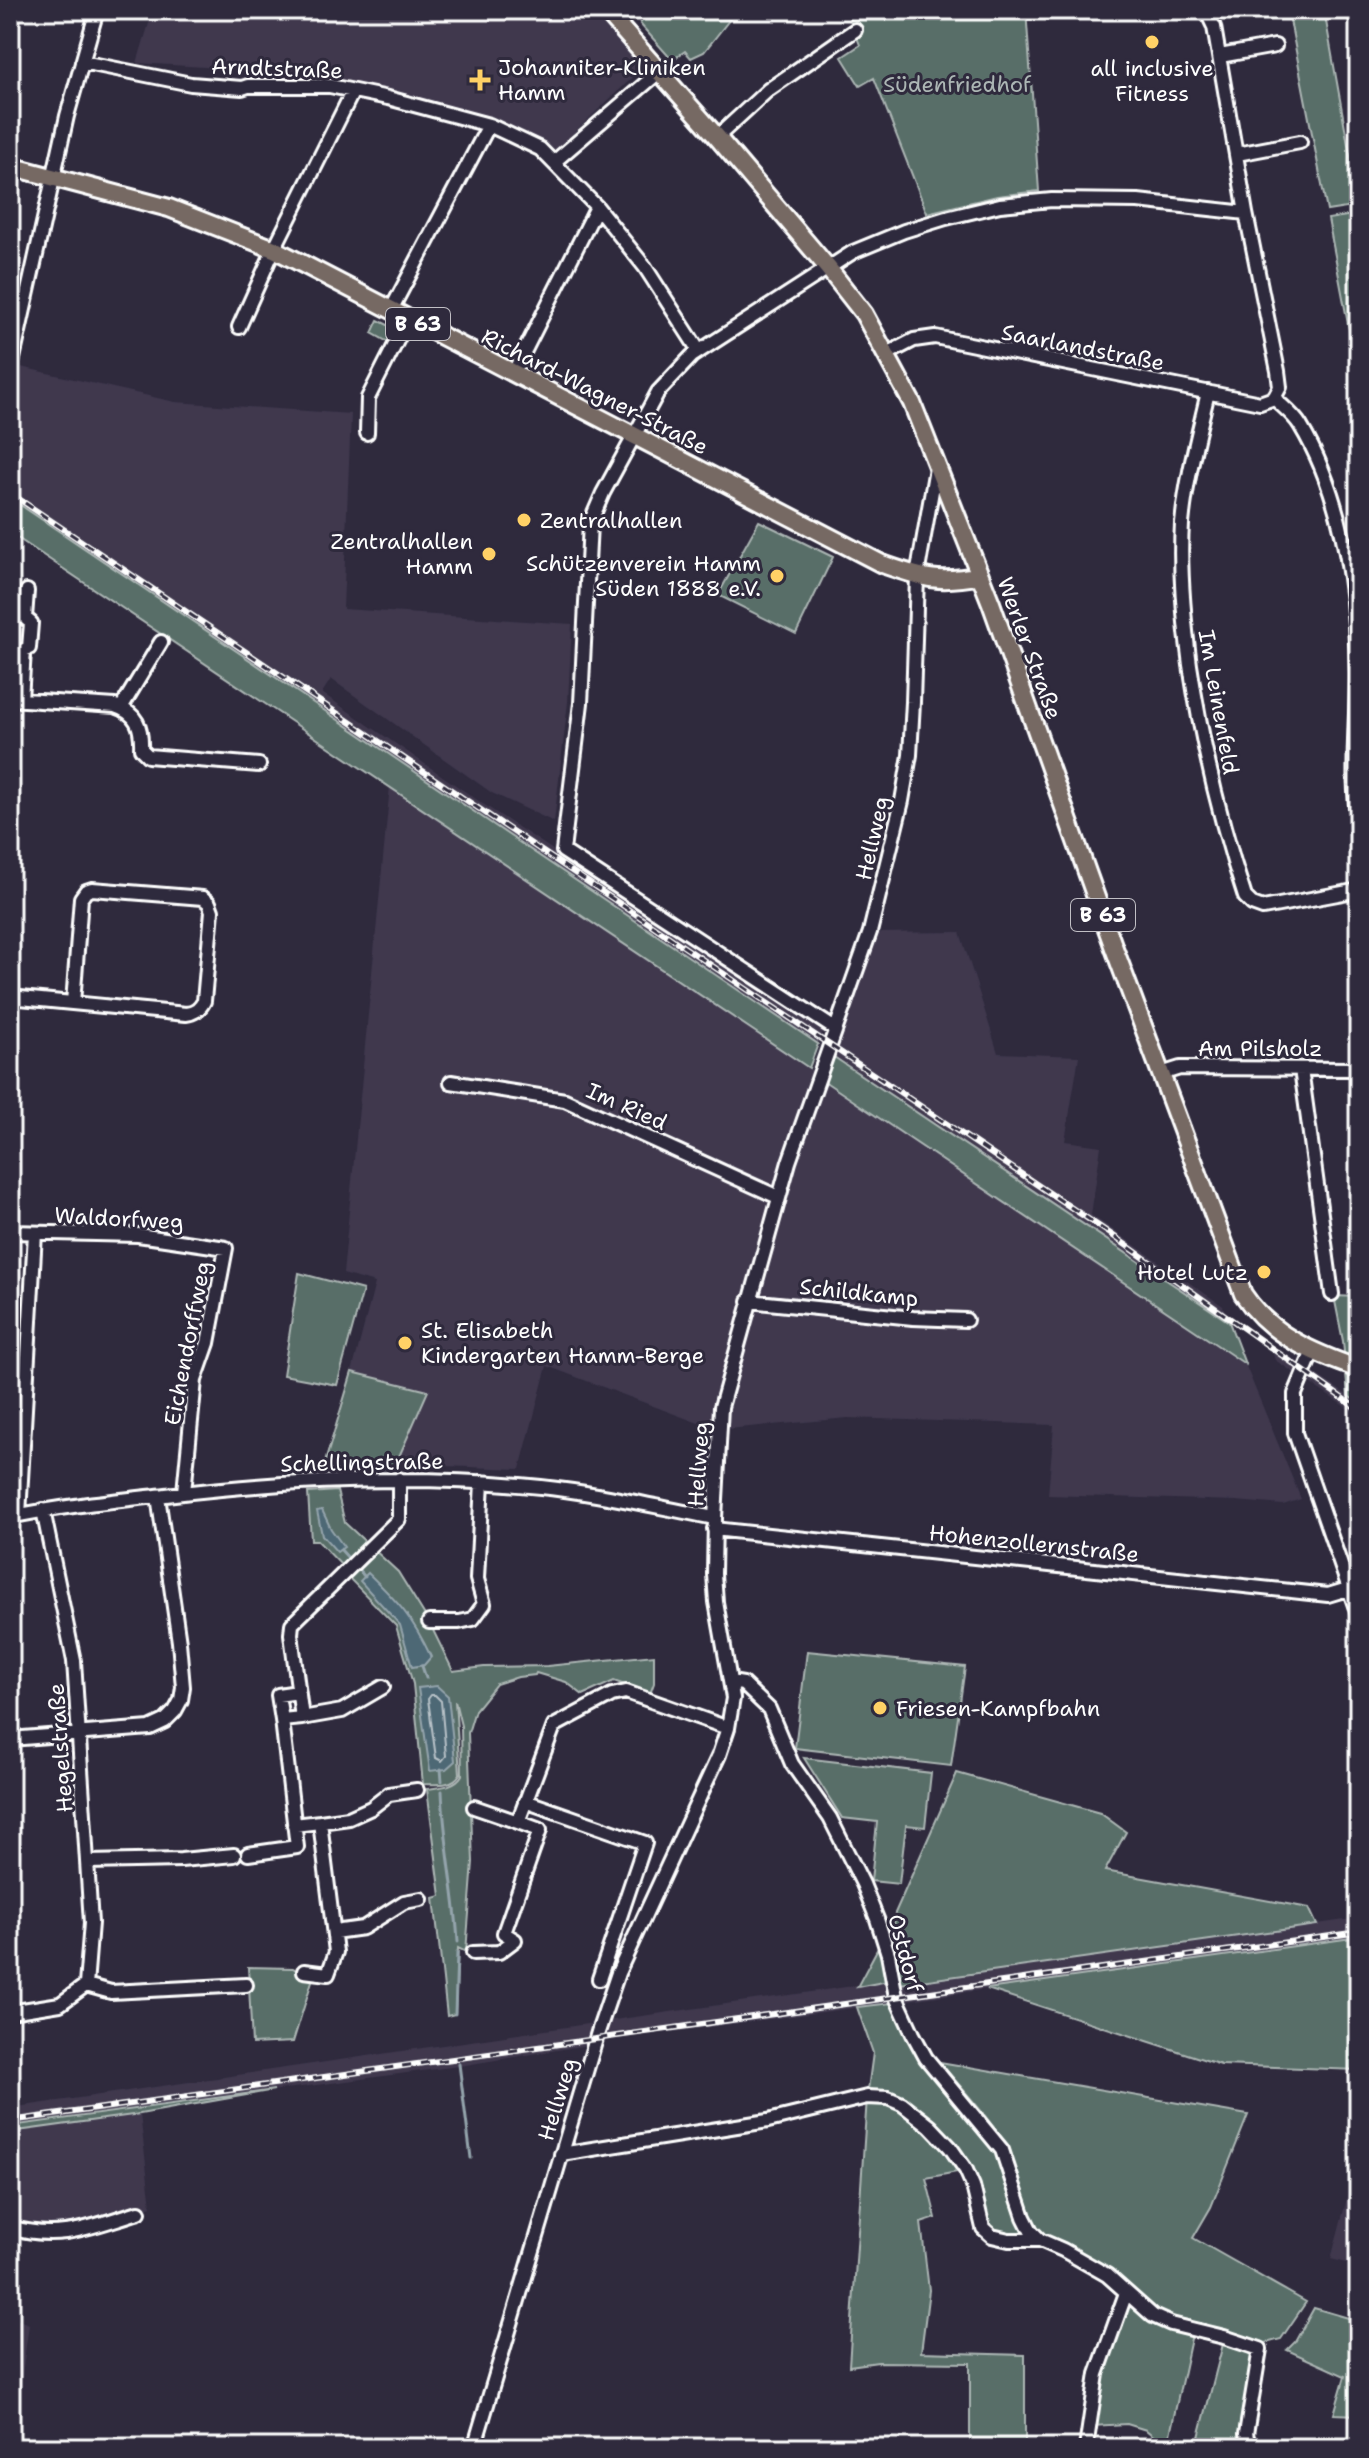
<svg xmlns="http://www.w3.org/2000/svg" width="1369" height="2458" font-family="'Shantell Sans',sans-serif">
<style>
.built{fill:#3f384e}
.green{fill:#586e68;stroke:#acb6b4;stroke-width:2}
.water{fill:#4d6775;stroke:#94a4ac;stroke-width:2}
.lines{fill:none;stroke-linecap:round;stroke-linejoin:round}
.shore{stroke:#b8c2c8;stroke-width:2}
.stream{stroke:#94a4ac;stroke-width:3}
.minor-casing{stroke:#fff;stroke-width:18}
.major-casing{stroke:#fff;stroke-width:22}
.minor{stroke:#2f2a3d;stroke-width:12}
.major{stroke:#766964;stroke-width:16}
.rail-casing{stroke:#fff;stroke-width:6}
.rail{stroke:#2f2a3d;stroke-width:3;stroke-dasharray:9;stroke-linecap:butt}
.poi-dot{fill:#ffd166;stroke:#2f2a3d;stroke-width:3}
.labels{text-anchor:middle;stroke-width:6;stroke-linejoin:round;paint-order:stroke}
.shield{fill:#2f2a3d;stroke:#c1bfc5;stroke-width:2}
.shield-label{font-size:20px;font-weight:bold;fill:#fff}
.poi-label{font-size:22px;fill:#fff;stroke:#2f2a3d;text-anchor:start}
.street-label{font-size:22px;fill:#fff;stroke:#2f2a3d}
.park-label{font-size:22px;fill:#acb6b4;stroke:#2f2a3d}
</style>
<rect width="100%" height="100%" fill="#2f2a3d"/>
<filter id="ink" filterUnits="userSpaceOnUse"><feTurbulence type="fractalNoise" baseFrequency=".0125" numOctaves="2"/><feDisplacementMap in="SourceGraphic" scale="16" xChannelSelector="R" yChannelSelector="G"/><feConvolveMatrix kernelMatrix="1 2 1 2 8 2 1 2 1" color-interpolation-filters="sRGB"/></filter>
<g filter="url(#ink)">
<path class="built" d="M153,10H595L644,67L553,152L521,130L481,114L348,83L275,71L137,63Z
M21,367L175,402L351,414L343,609L572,624L568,702L554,822L492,793L331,679L322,693L486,806L824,1029L818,1044L10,498V409Z
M390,786L809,1068L821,1079L1245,1364L1301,1499L1283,1505L1236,1501L1048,1495L1054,1425L848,1418L717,1430L547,1366L520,1469L396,1464L428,1391L352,1372L375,1283L343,1274Z
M960,932L998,1053L1079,1056L1065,1141L1101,1146L1091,1215L1223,1306L1229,1322L831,1055L872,933Z
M1270,1344L1359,1403V1416L1275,1360Z
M1359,1542V1584L1346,1546Z
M1359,1918V1937L1294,1946L903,2001L900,1984Z
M888,1981L892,2003L602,2041L607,2021Z
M594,2023V2044L459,2066L10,2126V2108Z
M140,2114L151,2206L107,2225L10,2231V2132Z
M1359,2152V2266L1331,2259Z
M10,2317L29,2324L12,2448H10Z"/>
<path class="green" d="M647,10H737L704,52L691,58L685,51L672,60L640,24Z
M846,10H1026L1039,191L997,196L927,213L874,78L860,86L842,57L860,45Z
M1288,10H1324L1359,206L1327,211Z
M1359,214V382L1328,219Z
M378,320L392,327L395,332L390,343L372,333Z
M10,498L818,1044L809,1068L10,533Z
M759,521L833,557L796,634L718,595Z
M831,1055L1229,1322L1245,1364L821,1079Z
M299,1273L363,1290L337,1385L283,1375Z
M1334,1296L1359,1297V1403L1348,1396L1343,1341Z
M352,1372L428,1391L394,1468L323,1469Z
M337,1491L345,1523L398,1572L429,1622L453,1671L484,1667L547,1666L654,1655V1683L650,1694L614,1681L583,1695L566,1682L536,1673L535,1675L518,1677L496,1684L475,1710L468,1733L473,1862L466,1952L458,1948L455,2014L447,2016L434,1898L441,1896L427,1789C440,1787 455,1787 462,1775L461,1726L455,1701L460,1774C452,1787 436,1784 423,1784L413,1684L396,1626L344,1573L346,1570L317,1540H311L308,1493Z
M807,1651L965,1667L951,1766L795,1748Z
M804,1758L931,1773L925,1827L906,1825L899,1884L871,1881L877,1822L842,1818Z
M957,1773L1100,1813L1126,1832L1105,1871L1309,1908L1317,1925L900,1984L888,1981L857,1987L879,1946L893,1943L895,1913Z
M1359,1937V2070L1221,2065L987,1989Z
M248,1967L293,1968L312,1981L293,2042L252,2044Z
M892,2003L927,2064L978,2124L1001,2157L1027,2237C1016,2236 999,2237 991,2230C980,2220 980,2196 975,2183C961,2150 912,2089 872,2096L888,2098L902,2104L930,2126L950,2147L962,2171L926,2178L936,2218L921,2223L929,2290L921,2352L1025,2355V2448H970V2363L878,2362L849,2366L867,2097L873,2053L857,2007Z
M940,2062L1248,2115L1211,2207L1193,2238L1306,2302L1281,2339L1266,2343L1172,2321L1156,2314L1035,2231C1023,2206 1021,2177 1009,2153C993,2120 963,2091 940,2062Z
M274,2090L140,2114L10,2132V2126Z
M1126,2303L1159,2327L1192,2334L1169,2439L1197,2445L1223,2344L1246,2350L1252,2357L1239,2448H1168L1146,2430L1127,2424L1092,2426L1100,2374Z
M1314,2308L1359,2321V2415L1334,2414L1345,2376L1287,2350L1295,2342Z"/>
<path class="water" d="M322,1510L331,1529L344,1547L337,1552L322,1535L317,1511Z
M368,1573C399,1603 413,1618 431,1657L424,1665L412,1667L400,1625L360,1581Z
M437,1686L448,1696L455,1761L446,1769L430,1771L418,1688Z"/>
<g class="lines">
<path class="shore" d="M431,1695H435L441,1701L446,1756L442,1761L436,1758L428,1699Z"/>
<path class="stream" d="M340,1549L350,1560
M357,1568L365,1577
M422,1666L426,1678
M441,1769L442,1781
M442,1791C444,1842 455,1891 458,1942
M455,2014L457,1953
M459,2064L471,2158"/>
<defs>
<path id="minor" d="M1206,10L1214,27L1246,213
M1220,56L1275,46
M82,62L191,84L242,88L248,86H330L388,98L489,125L540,149L597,207L645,267L699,351
M717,137L768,90L855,30
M1237,154L1300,142
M554,162L659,72
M391,310L489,125
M239,327L274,249L353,91
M887,354L914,340L935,337L1260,403L1274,398
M10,372L67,116L97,10
M513,374L597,207
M1208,392C1198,436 1186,480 1182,524C1179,571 1184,619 1190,665C1202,744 1220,821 1245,897L1252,904L1263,908L1359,890
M1274,398C1283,407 1294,415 1300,425C1344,498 1356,590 1357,674C1357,726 1350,777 1359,828
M367,433L368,398L408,319
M10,699L115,706C137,713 142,727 141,749L148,756L259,765
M21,700L24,650L29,648L31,623L25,618L27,591
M121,708L161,642
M10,997L186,1014C195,1013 200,1009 204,1001L212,911L209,903L203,898L92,889L86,891L81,898L73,1003
M835,1029L563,851L581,703L590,523L603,493L658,392L692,356L853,252L904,231L946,218L1000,205L1052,200L1138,201L1246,213L1278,371L1280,387L1274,398
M1301,1069L1332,1294
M1161,1074L1180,1068L1359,1069
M451,1082L565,1100L778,1197
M10,1232L138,1235L226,1248L208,1343L195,1380L184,1492
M749,1301L913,1318L966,1320
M1313,1351L1295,1394V1433L1359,1617
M43,1510L74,1661L91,1923L86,1985
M19,1515L35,1233
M10,1517C62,1506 113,1501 166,1495C291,1480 416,1474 541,1487C599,1493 657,1507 715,1518
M714,1529L1328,1595L1348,1589
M429,1622H459L473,1619L484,1604L477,1579L482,1482
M731,1682L743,1684L769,1709L792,1764L830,1818L863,1884L877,1919L888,1954L896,1997L913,2034L926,2058L1002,2150L1024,2217L1031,2231L1040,2240
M302,1718L342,1711L383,1687
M282,1720L278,1695L298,1692
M10,1739L150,1728L165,1721L175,1711L181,1700L183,1687L179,1642L158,1496
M525,1801L645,1843L599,1979
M474,1807L518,1822
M320,1822L349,1818L371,1808L389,1794L417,1790
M294,1825L320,1822L336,1952L328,1974L304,1971
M248,1854L297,1847L282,1720L302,1718L291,1634L292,1624L399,1519V1479
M88,1862L181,1860L234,1855
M334,1932L363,1928L404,1902L421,1899
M473,1953L499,1952L515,1940L504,1933L540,1830L518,1822L554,1726L612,1695L626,1692L728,1728
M10,2012L60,2004L86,1985L111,1992L246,1985
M561,2154L768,2121L867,2097L888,2098L902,2104L930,2126L950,2147L966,2170L973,2186L983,2228L992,2236L1009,2240H1040L1063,2250L1107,2275L1153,2316L1171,2324L1224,2337L1260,2349L1246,2434L1250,2448
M10,2227C61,2242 91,2226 139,2212
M474,2448L598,2032L618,1973L719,1755L728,1728L733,1698L716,1602L714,1574L715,1518L721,1407L789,1162L870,932L902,801L910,755L913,702L917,576L936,468
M1086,2448L1097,2374L1126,2293"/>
<path id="major" d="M605,10L717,137L828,268L864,314L912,403L991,603L1114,948L1243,1294C1271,1336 1313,1353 1359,1369
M10,166L169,208L274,249L882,564C923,578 937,584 980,575"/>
</defs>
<use href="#minor" class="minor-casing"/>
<use href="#major" class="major-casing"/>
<use href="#minor" class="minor"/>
<use href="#major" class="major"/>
<defs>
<path id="rail" d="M10,493L1112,1235L1359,1410
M10,2121L1359,1932"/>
</defs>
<use href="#rail" class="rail-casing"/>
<use href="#rail" class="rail"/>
</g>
</g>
<g class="poi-dot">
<circle cx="1152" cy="42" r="8"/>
<path d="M476 68h8v8h8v8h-8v8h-8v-8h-8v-8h8z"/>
<circle cx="524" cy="520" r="8"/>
<circle cx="489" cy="554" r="8"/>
<circle cx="777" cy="576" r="8"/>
<circle cx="1264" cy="1272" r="8"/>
<circle cx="405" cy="1343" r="8"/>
<circle cx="880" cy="1708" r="8"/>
</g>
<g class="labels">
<g class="shield">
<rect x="386" y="308" width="64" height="32" rx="6"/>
<rect x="1071" y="899" width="64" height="32" rx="6"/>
</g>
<g class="shield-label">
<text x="418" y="331">B 63</text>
<text x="1103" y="922">B 63</text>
</g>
<g class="poi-label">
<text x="498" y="75">Johanniter-Kliniken<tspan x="498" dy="25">Hamm</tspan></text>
<text x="1152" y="76" text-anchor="middle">all inclusive<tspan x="1152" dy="25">Fitness</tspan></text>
<text x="540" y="528">Zentralhallen</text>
<text x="473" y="549" text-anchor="end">Zentralhallen<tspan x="473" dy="25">Hamm</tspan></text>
<text x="761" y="571" text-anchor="end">Schützenverein Hamm<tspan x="761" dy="25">Süden 1888 e.V.</tspan></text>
<text x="1248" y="1280" text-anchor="end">Hotel Lutz</text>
<text x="421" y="1338">St. Elisabeth<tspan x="421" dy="25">Kindergarten Hamm-Berge</tspan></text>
<text x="896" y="1716">Friesen-Kampfbahn</text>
</g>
<g class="street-label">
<text transform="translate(277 68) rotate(2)" y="8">Arndtstraße</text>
<text transform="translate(1083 347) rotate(11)" y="8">Saarlandstraße</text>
<text transform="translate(595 391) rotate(27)" y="8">Richard-Wagner-Straße</text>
<text transform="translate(1030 648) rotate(70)" y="8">Werler Straße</text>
<text transform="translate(1219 702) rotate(80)" y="8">Im Leinenfeld</text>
<text transform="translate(872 838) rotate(-77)" y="8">Hellweg</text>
<text x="1260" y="1056">Am Pilsholz</text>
<text transform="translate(627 1106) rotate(24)" y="8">Im Ried</text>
<text transform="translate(119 1218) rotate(3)" y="8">Waldorfweg</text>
<text transform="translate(859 1292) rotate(6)" y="8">Schildkamp</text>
<text transform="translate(187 1343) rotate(-79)" y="8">Eichendorffweg</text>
<text transform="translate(362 1462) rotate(-1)" y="8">Schellingstraße</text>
<text transform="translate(698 1464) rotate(-86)" y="8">Hellweg</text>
<text transform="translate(1034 1543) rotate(6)" y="8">Hohenzollernstraße</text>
<text transform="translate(60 1748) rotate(-94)" y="8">Hegelstraße</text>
<text transform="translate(906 1953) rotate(75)" y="8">Ostdorf</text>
<text transform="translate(557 2099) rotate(-73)" y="8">Hellweg</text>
</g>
<g class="park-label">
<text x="957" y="92">Südenfriedhof</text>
</g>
</g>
<rect width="1369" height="2458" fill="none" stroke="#2f2a3d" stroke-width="40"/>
<rect x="20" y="20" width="1329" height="2418" fill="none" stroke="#fff" stroke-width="3" filter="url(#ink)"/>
</svg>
